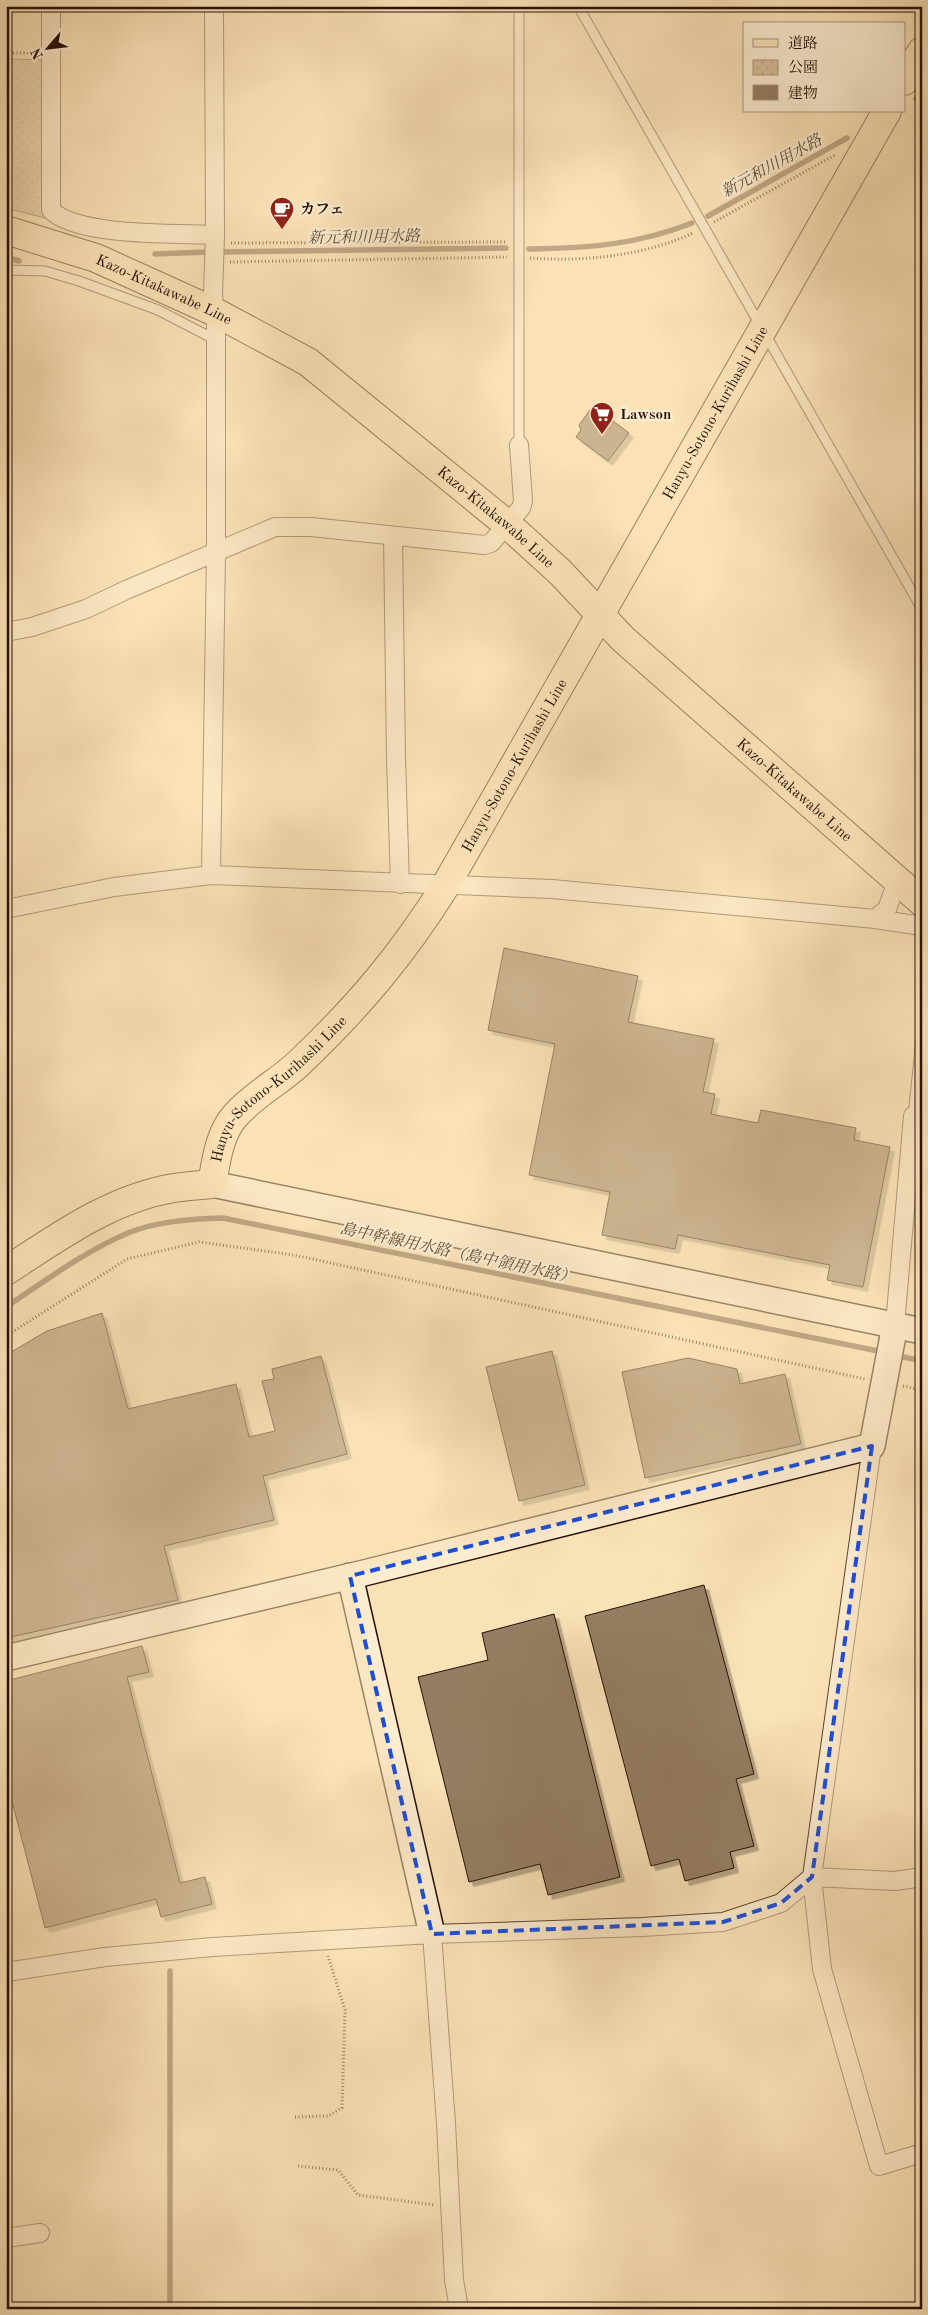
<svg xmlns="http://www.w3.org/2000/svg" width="928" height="2315" font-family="'Old Standard TT','Noto Serif JP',serif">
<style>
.park{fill:url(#park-dots);stroke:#7e6750}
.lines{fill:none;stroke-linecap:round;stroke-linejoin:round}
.stream{stroke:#7a634c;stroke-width:5.5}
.building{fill:#947d62;stroke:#261006;filter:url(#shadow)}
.lane-casing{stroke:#5b4432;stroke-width:11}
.street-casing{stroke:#5b4432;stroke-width:20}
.secondary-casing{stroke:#261006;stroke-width:28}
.primary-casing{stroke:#261006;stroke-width:30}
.path{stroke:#261006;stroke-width:3;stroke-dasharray:1 2.5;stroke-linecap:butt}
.lane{stroke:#fcecd0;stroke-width:9}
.street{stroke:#fcecd0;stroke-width:18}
.secondary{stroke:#fcecd0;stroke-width:25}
.primary{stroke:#fae2b7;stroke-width:28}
.marked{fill:none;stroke:#1d4ed8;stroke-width:4;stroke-dasharray:10 6;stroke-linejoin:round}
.labels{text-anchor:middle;stroke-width:4.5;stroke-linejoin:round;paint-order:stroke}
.poi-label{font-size:15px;font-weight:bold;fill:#261006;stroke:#fcecd0;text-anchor:start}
.street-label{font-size:15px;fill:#261006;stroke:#fcecd0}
.water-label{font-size:16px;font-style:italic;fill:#654f3b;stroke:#fcecd0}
</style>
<defs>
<pattern id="park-dots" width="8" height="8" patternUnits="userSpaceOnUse" patternTransform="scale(1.25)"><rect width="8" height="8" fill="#d6be99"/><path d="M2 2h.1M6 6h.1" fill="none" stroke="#b8a282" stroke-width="1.8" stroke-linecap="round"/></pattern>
<filter id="shadow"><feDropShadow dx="4.5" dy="4.5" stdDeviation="0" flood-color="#0004"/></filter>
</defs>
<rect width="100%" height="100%" fill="#fae2b7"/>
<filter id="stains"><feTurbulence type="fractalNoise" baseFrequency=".004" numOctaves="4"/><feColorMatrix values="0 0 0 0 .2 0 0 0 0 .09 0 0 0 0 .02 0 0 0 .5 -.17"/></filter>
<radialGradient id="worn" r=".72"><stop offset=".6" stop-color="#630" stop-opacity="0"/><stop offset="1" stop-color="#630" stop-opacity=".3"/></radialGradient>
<path class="park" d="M6,59L45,60L49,219L6,208Z"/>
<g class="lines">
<path class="stream" d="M916,99L922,96
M708,216L847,138
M529,249C589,248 636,245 692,223
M223,252L506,248
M155,254L207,252
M6,257L19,261
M6,1307C45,1281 85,1251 128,1233C158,1221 192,1219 223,1218L883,1352
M894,1355L922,1361
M170,2309V1971"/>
</g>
<path class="building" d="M593,406L629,433L608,461L576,437L581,430L579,425Z
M504,948L638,976L628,1022L714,1039L703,1092L715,1094L711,1114L758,1123L761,1110L856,1128L854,1140L890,1147L863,1287L827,1280L830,1265L678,1235L675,1249L602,1235L610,1192L529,1175L555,1044L488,1030Z
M102,1313L128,1409L236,1384L249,1437L275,1431L262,1381L274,1379L272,1369L321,1356L347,1454L263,1476L274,1520L164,1546L178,1600L6,1638V1355L47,1331Z
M552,1351L585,1485L519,1501L486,1367Z
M688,1358L737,1369L740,1384L785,1374L801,1444L645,1478L622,1372Z
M704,1585L754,1774L736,1779L754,1846L730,1852L734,1868L685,1881L679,1859L651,1866L585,1616Z
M554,1614L620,1877L548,1895L540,1864L469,1882L418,1677L488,1660L482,1633Z
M142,1646L149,1672L127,1677L180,1883L205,1877L212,1904L161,1917L156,1899L45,1928L6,1778V1681Z"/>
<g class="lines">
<defs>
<path id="lane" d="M519,6V445
M578,6L922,609
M6,270L45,271L79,281L158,310L216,340
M913,1116L922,1030"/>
<path id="street" d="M51,6V210C77,237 177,233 215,235
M393,536L396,759L400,884
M6,632L32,627L86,609L126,590L275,527H311L484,545L491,543L521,508L523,501L519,445
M211,875L216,553V326L213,295L215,235L214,6
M6,909L114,887L211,875L552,889L875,919L922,926
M875,919L887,909L897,881
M895,1325L913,1116
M872,1446L812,1877L822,1969L879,2166L922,2153
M432,1934L446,2123L454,2280L459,2309
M6,1972L105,1957L212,1947L432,1934L642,1927L723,1922L781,1903L812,1877L895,1881L922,1877
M6,2238L40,2233"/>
<path id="secondary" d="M212,1184L922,1331
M350,1576L432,1934
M6,1658L364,1573L872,1446L895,1325"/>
<g id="primary">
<path d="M904,81L922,51"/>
<path id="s1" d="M6,230L96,258L215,312L308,362L508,525L560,572L623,639L922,902"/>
<path id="s2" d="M6,1271C58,1237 112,1198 174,1188C187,1186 200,1185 212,1184C216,1162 219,1134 235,1116C253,1095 279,1082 299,1063C359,1006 402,955 446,885L887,111"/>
</g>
</defs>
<use href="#lane" class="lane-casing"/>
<use href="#street" class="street-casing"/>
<use href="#secondary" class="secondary-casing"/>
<use href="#primary" class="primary-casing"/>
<path class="path" d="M6,53H36
M6,84L10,90L6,97
M6,107V154
M714,222L835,155
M231,243L507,242
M530,258C583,262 644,256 693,233
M230,262L507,257
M6,1336L127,1259L199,1242L294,1255L865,1379
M903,1386L922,1390
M295,2117L328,2116L342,2108L345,2010L328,1956
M298,2166L338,2170L358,2195L435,2205"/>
<use href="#lane" class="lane"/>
<use href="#street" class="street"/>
<use href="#secondary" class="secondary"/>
<use href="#primary" class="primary"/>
</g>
<path d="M0 0H928V2315H0ZM872,1446L812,1877L781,1903L723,1922L432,1934L350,1576Z" fill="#fae2b7" fill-opacity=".55" fill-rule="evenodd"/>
<path class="marked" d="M872,1446L812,1877L781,1903L723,1922L432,1934L350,1576Z"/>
<defs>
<symbol id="cafe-pin" viewBox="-11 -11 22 30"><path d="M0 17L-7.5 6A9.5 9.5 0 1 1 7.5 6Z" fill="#8f2418" stroke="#fcecd0"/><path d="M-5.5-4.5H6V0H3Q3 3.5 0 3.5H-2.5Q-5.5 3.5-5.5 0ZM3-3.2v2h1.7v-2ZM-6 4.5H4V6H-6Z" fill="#fff"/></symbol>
<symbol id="supermarket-pin" viewBox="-11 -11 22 30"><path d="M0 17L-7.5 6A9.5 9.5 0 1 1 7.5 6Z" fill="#8f2418" stroke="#fcecd0"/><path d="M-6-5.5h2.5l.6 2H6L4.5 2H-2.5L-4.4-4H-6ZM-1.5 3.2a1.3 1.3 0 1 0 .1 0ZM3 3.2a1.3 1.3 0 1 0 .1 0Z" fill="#fff"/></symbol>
</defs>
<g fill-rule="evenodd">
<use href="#cafe-pin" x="268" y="195" width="28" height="38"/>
<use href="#supermarket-pin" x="588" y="400" width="28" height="38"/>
</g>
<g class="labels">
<g class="poi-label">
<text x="300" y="214">カフェ</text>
<text x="620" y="419">Lawson</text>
</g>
<g class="street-label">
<text dy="5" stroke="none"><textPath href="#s1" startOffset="169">Kazo-Kitakawabe Line</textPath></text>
<text dy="5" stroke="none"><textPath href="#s2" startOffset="1158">Hanyu-Sotono-Kurihashi Line</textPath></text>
<text dy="5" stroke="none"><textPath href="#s1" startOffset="574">Kazo-Kitakawabe Line</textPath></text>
<text dy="5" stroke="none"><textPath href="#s2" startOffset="752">Hanyu-Sotono-Kurihashi Line</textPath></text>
<text dy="5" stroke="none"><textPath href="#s1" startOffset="979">Kazo-Kitakawabe Line</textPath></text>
<text dy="5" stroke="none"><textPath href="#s2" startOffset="348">Hanyu-Sotono-Kurihashi Line</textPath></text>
</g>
<g class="water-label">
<text transform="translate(771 165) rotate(-29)" y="6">新元和川用水路</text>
<text transform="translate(364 236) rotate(-1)" y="6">新元和川用水路</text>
<text transform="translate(458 1252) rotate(12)" y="6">島中幹線用水路（島中領用水路）</text>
</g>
</g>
<rect width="928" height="2315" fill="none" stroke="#fae2b7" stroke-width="25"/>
<rect x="8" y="8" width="913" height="2300" fill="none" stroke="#261006" stroke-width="2.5"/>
<rect x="12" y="12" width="903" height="2290" fill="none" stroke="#261006"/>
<rect x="743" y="22" width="162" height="90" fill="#fcecd0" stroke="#a6947f"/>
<rect x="753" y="39" width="25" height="8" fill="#fae2b7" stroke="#a6947f"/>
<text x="788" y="48" font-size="15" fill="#261006">道路</text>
<rect x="753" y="60" width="25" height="15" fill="url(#park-dots)" stroke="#a6947f"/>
<text x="788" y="72" font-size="15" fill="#261006">公園</text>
<rect x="753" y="85" width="25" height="15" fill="#947d62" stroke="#a6947f"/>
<text x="788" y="98" font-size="15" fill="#261006">建物</text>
<g transform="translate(48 48) rotate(242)" stroke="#fcecd0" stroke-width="4" paint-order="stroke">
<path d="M0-4L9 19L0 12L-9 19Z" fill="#261006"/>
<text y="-8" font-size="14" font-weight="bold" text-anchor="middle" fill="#261006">N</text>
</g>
<rect width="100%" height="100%" filter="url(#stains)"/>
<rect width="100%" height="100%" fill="url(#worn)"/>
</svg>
